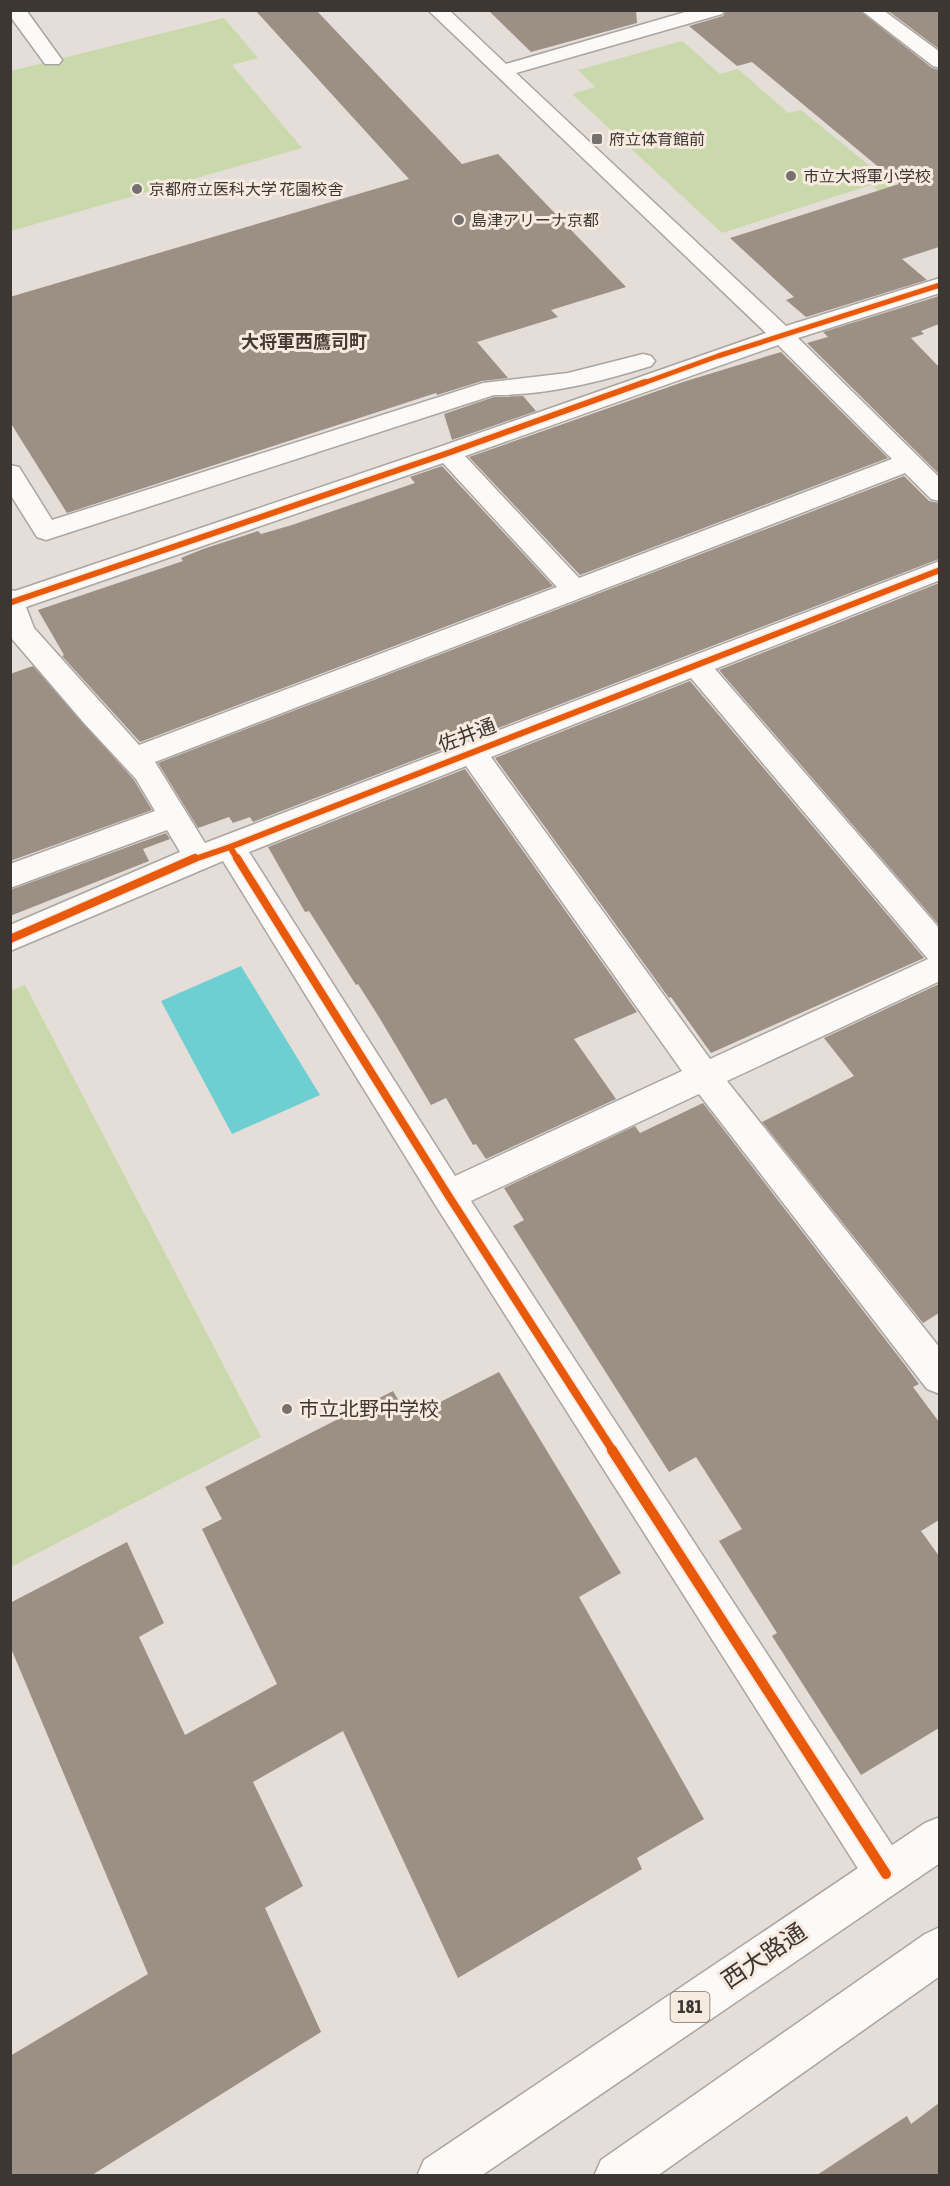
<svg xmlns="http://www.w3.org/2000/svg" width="950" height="2186" font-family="'Asap Condensed','Noto Sans JP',sans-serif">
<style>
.green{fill:#c9d9ab}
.water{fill:#6dcfd1}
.building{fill:#9c8f84}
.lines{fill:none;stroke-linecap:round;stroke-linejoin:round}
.minor-casing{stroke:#aba5a1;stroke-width:3}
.major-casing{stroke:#aba5a1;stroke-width:3}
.minor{fill:#fbfaf9;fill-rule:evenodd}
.major{fill:#fbfaf9;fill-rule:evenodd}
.cycleway-far3-casing{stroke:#f7eadf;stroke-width:8}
.cycleway-far2-casing{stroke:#f7eadf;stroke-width:9}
.cycleway-far1-casing{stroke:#f7eadf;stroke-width:11}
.cycleway-casing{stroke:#f7eadf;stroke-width:14}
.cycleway-far3{stroke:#e8590c;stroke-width:5}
.cycleway-far2{stroke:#e8590c;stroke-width:6}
.cycleway-far1{stroke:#e8590c;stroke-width:8}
.cycleway{stroke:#e8590c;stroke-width:10}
.poi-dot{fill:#77716d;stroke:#f7eadf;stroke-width:2}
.labels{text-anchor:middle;stroke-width:6;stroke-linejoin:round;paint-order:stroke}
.far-poi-label{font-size:16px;fill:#3d3733;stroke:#f7eadf;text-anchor:start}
.far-neighbourhood-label{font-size:18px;font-weight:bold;fill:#453a32;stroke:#f7eadf}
.shield{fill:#f7eadf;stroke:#756d67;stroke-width:1.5}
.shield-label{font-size:18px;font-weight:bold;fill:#3d3733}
.street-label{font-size:20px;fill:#3d3733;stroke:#f7eadf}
.poi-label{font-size:20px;fill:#3d3733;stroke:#f7eadf;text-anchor:start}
.near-street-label{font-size:24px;fill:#3d3733;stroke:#f7eadf}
</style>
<rect width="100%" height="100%" fill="#e4ddd8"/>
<path class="green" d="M224,18L258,58L232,65L302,148L11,231V71Z
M682,41L720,74L738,69L788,113L801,110L897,188L881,193L871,185L722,233L572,94L595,87L578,70Z
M25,985L261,1437L11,1567L10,991Z"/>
<path class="water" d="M241,966L320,1095L232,1134L161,1001Z"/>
<path class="building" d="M255,10H316L462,164L498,154L626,287L551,310L558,317L477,342L508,378L482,381L437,395L436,393L67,513L10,422V297L409,179Z
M488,10H636L637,23L531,52Z
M726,10H859L932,68L939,70V247L902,259L927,280L806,317L786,300L794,297L730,238L899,184L752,62L737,66L689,26L723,16Z
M887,10H939V49Z
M939,296V324L921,331L924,334L911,338L939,367V474L807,343L828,337L823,332Z
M781,352L888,458L580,575L469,457L683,382Z
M523,396L536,411L452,440L444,414L494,397Z
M442,466L553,586L140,742L62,656L64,655L38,610L183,561L181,558L203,549L258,531L261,534L292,525L415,483L410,477Z
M904,476L929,501L939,503V559L253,822L250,817L233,823L229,817L198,828L158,763Z
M939,583V925L719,670Z
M33,666L134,780L152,810L10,861V674Z
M690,681L924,958L711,1053L671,997L669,998L495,758Z
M465,769L637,1012L574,1039L616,1099L486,1159L476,1144L473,1145L446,1098L431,1105L379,1017L358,984L356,985L309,911L305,912L268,847Z
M166,833L170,839L143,849L149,861L10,916V890Z
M939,984V1313L923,1323L762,1122L854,1076L824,1038Z
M703,1103L905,1365L919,1384L913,1387L939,1422V1520L921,1531L939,1556V1728L861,1775L772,1636L777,1633L719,1541L742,1529L696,1457L669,1472L513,1226L524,1220L504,1188L635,1126L640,1133Z
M499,1372L621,1573L579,1597L704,1819L637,1858L642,1869L458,1978L343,1731L253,1782L303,1886L265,1908L321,2032L92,2175H10V2056L148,1974L10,1646V1603L127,1542L164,1623L139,1637L185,1735L277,1684L202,1529L222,1519L205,1487L393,1391L409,1418Z
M939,2103V2175H817L907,2116L911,2124Z"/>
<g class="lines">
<defs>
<path id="minor" d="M10,10H26L62,60L59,64H45L10,16Z
M428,10H449L506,64L692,10H724L722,14L516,73L786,326L940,278V293L798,338L940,478V501L931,499L905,473L155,762L205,843L940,561V580L715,669L940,929V981L727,1081L940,1348V1394L927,1389L699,1094L471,1201L901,1859L907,1874L901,1889L886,1895L871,1889L436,1206L223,861L10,951V925L180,852L167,830L10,888V864L155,811L136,779L84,723L12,639L10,590L15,591L439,447L766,333ZM778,345L892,459L579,578L465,456ZM443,463L557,587L139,745L34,628L26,607ZM691,678L928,959L710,1059L491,757ZM466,766L682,1071L455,1176L249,852Z
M861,10H883L940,52V68L933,66Z
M643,354L651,356L655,361L651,366C600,382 548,395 494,395L46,540L37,537L10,494V465L19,467L52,520L483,383L568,373Z"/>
<path id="major" d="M940,1817V1863L481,2176H417L424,2160L925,1823Z
M940,1927V1976L657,2176H594L601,2160L925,1934Z"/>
</defs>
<use href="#minor" class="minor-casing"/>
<use href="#major" class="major-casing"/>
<use href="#minor" class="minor"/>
<use href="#major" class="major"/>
<defs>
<path id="cycleway-far3" d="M641,384L718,356L940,285"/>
<path id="cycleway-far2" d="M12,602L448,453L645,382
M230,847L238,860
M192,860L230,847L940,570"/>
<path id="cycleway-far1" d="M237,858L448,1195L613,1451
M10,939L195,858"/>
<path id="cycleway" d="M612,1450L886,1874"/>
</defs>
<use href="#cycleway-far3" class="cycleway-far3-casing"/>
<use href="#cycleway-far2" class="cycleway-far2-casing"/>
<use href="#cycleway-far1" class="cycleway-far1-casing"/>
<use href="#cycleway" class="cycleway-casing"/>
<use href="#cycleway-far3" class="cycleway-far3"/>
<use href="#cycleway-far2" class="cycleway-far2"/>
<use href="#cycleway-far1" class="cycleway-far1"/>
<use href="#cycleway" class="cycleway"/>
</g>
<g class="poi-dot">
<rect x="591" y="133" width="12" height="12" rx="3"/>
<circle cx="791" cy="176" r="6"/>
<circle cx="137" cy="189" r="6"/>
<circle cx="459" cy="220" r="6"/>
<circle cx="287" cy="1409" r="6"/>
</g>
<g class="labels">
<g class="far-poi-label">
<text x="609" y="145">府立体育館前</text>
<text x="803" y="182">市立大将軍小学校</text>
<text x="149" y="195">京都府立医科大学 花園校舎</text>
<text x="471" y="226">島津アリーナ京都</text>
</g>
<g class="far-neighbourhood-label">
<text x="304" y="348">大将軍西鷹司町</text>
</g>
<rect class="shield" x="670.5" y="1992" width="39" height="30" rx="4.5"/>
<g class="shield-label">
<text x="690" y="2013">181</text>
</g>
<g class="street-label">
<text transform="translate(467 735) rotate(-21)" y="7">佐井通</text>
</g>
<g class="poi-label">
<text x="299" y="1416">市立北野中学校</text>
</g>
<g class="near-street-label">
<text transform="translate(764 1956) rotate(-34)" y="8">西大路通</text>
</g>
</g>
<rect width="950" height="2186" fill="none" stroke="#3d3733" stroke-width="24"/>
</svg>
